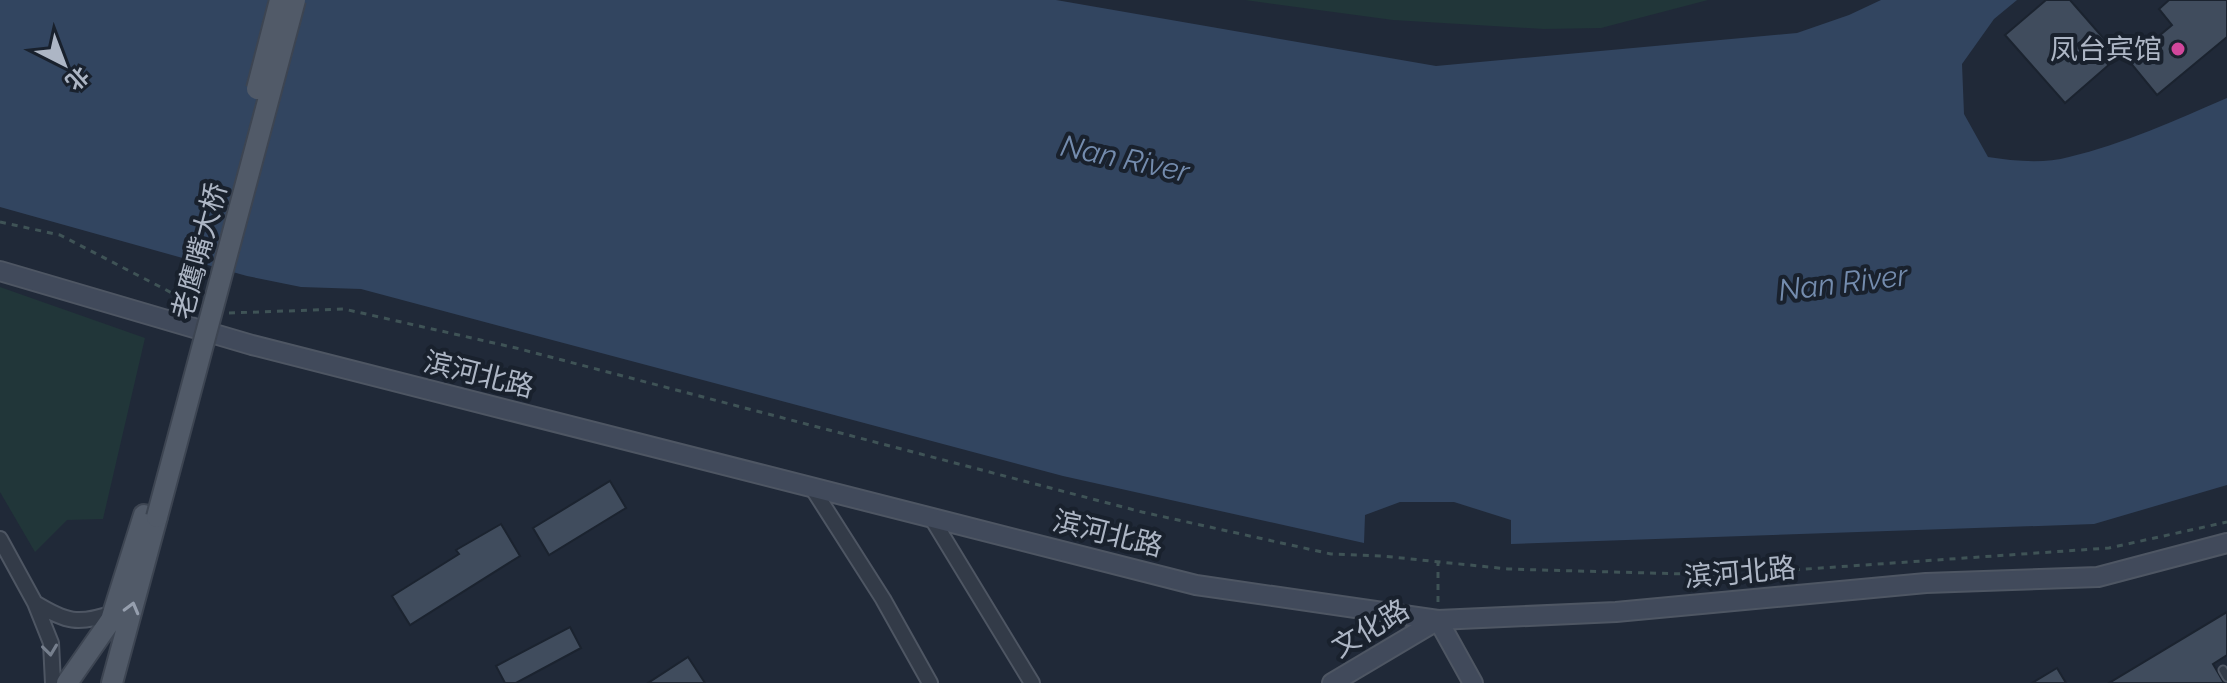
<svg xmlns="http://www.w3.org/2000/svg" width="2227" height="683" font-family="Raleway,'Noto Sans SC',sans-serif">
<style>
.green{fill:#213639}
.water{fill:#324560}
.building{fill:#404c5d;stroke:#1b232f;stroke-width:2}
.lines{fill:none;stroke-linecap:round;stroke-linejoin:round}
.lane-casing{stroke:#4e5663;stroke-width:11}
.street-casing{stroke:#4e5663;stroke-width:18}
.secondary-casing{stroke:#4e5663;stroke-width:22}
.primary-casing{stroke:#3d4552;stroke-width:24}
.path{stroke:#3f5356;stroke-width:3;stroke-dasharray:6 6;stroke-linecap:butt}
.lane{stroke:#333b48;stroke-width:7}
.street{stroke:#333b48;stroke-width:14}
.secondary{stroke:#414a5b;stroke-width:18}
.primary{stroke:#515a68;stroke-width:20}
.primary-bridge-casing{stroke:#3d4552;stroke-width:24;stroke-linecap:butt}
.primary-bridge{stroke:#515a68;stroke-width:20}
.oneway{stroke:#969fae}
.oneway2{stroke:#767f8d}
.hotel-dot{fill:#d1479c;stroke:#19212d;stroke-width:3}
.labels{text-anchor:middle;stroke-width:8;stroke-linejoin:round;paint-order:stroke}
.poi-label{font-size:28px;fill:#adb6c5;stroke:#19212d;text-anchor:end}
.street-label{font-size:28px;fill:#adb6c5;stroke:#19212d}
.water-label{font-size:30px;font-style:italic;fill:#748cae;stroke:#19212d}
</style>
<rect width="100%" height="100%" fill="#202938"/>
<path class="green" d="M1245,0H1708L1601,28L1544,29L1393,20Z
M0,287L145,338L103,519L67,520L35,552L0,492Z"/>
<path class="water" d="M0,0H1056L1436,66L1797,33L1849,15L1881,0H2017L1994,19L1962,64L1964,114L1988,157C2013,161 2044,164 2069,157C2123,144 2176,120 2227,98V485L2094,524L1511,544V520L1454,502H1400L1365,515L1364,543L1063,476L361,289L301,287L247,276L0,207Z"/>
<path class="building" d="M2046,0H2070L2119,56L2065,103L2005,35Z
M2169,0H2227V37L2157,95L2129,61L2172,25L2159,9Z
M610,481L626,508L549,555L533,528Z
M501,524L520,556L410,625L392,596L459,554L456,550Z
M2227,612V655L2213,664L2224,683H2109Z
M570,627L581,648L516,683H505L496,666Z
M688,657L705,683H648Z
M2057,668L2066,683H2032Z"/>
<g class="lines">
<defs>
<path id="lane" d="M2223,670L2227,677"/>
<path id="street" d="M811,486L883,599L930,683
M931,517L1032,683
M0,539L35,603
M53,683L51,643L35,603C66,622 78,625 113,613"/>
<path id="secondary" d="M0,271L252,345L1196,585L1438,620L1616,612L1926,583L2098,577L2227,543
M1332,683L1438,620L1473,683"/>
<path id="primary" d="M67,683L111,620L144,515
M112,683L157,517"/>
</defs>
<use href="#lane" class="lane-casing"/>
<use href="#street" class="street-casing"/>
<use href="#secondary" class="secondary-casing"/>
<use href="#primary" class="primary-casing"/>
<path class="path" d="M0,222L60,235L172,293L195,301
M229,313L344,309L516,348L1142,512L1331,554L1382,556L1508,569L1720,575L2109,548L2227,522
M1438,602V561"/>
<use href="#lane" class="lane"/>
<use href="#street" class="street"/>
<use href="#secondary" class="secondary"/>
<use href="#primary" class="primary"/>
<defs>
<path id="primary-bridge" d="M257,89L280,0
M157,517L295,0"/>
</defs>
<use href="#primary-bridge" class="primary-bridge-casing"/>
<use href="#primary-bridge" class="primary-bridge"/>
</g>
<defs><path id="oneway-chevron" d="M-2-3.5L2.5 0L-2 3.5" fill="none" stroke-width="1.6" stroke-linecap="round" stroke-linejoin="round" transform="scale(2)"/></defs>
<use class="oneway" href="#oneway-chevron" transform="translate(132 608) rotate(-75)"/>
<use class="oneway2" href="#oneway-chevron" transform="translate(50 650) rotate(83)"/>
<circle class="hotel-dot" cx="2178" cy="49" r="8"/>
<g class="labels">
<g class="poi-label">
<text x="2162" y="59">凤台宾馆</text>
</g>
<g class="street-label">
<text transform="translate(199 251) rotate(-75)" y="10">老鹰嘴大桥</text>
<text transform="translate(479 374) rotate(14)" y="10">滨河北路</text>
<text transform="translate(1108 533) rotate(14)" y="10">滨河北路</text>
<text transform="translate(1740 572) rotate(-5)" y="10">滨河北路</text>
<text transform="translate(1370 628) rotate(-31)" y="10">文化路</text>
</g>
<g class="water-label">
<text transform="translate(1125 159) rotate(12)" y="10">Nan River</text>
<text transform="translate(1843 283) rotate(-7)" y="10">Nan River</text>
</g>
</g>
<g transform="translate(64 64) rotate(138)" stroke="#19212d" stroke-width="6" paint-order="stroke">
<path d="M0-6L14 30L0 20L-14 30Z" fill="#adb6c5"/>
<text y="-12" font-size="22" font-weight="bold" text-anchor="middle" fill="#adb6c5">北</text>
</g>
</svg>
